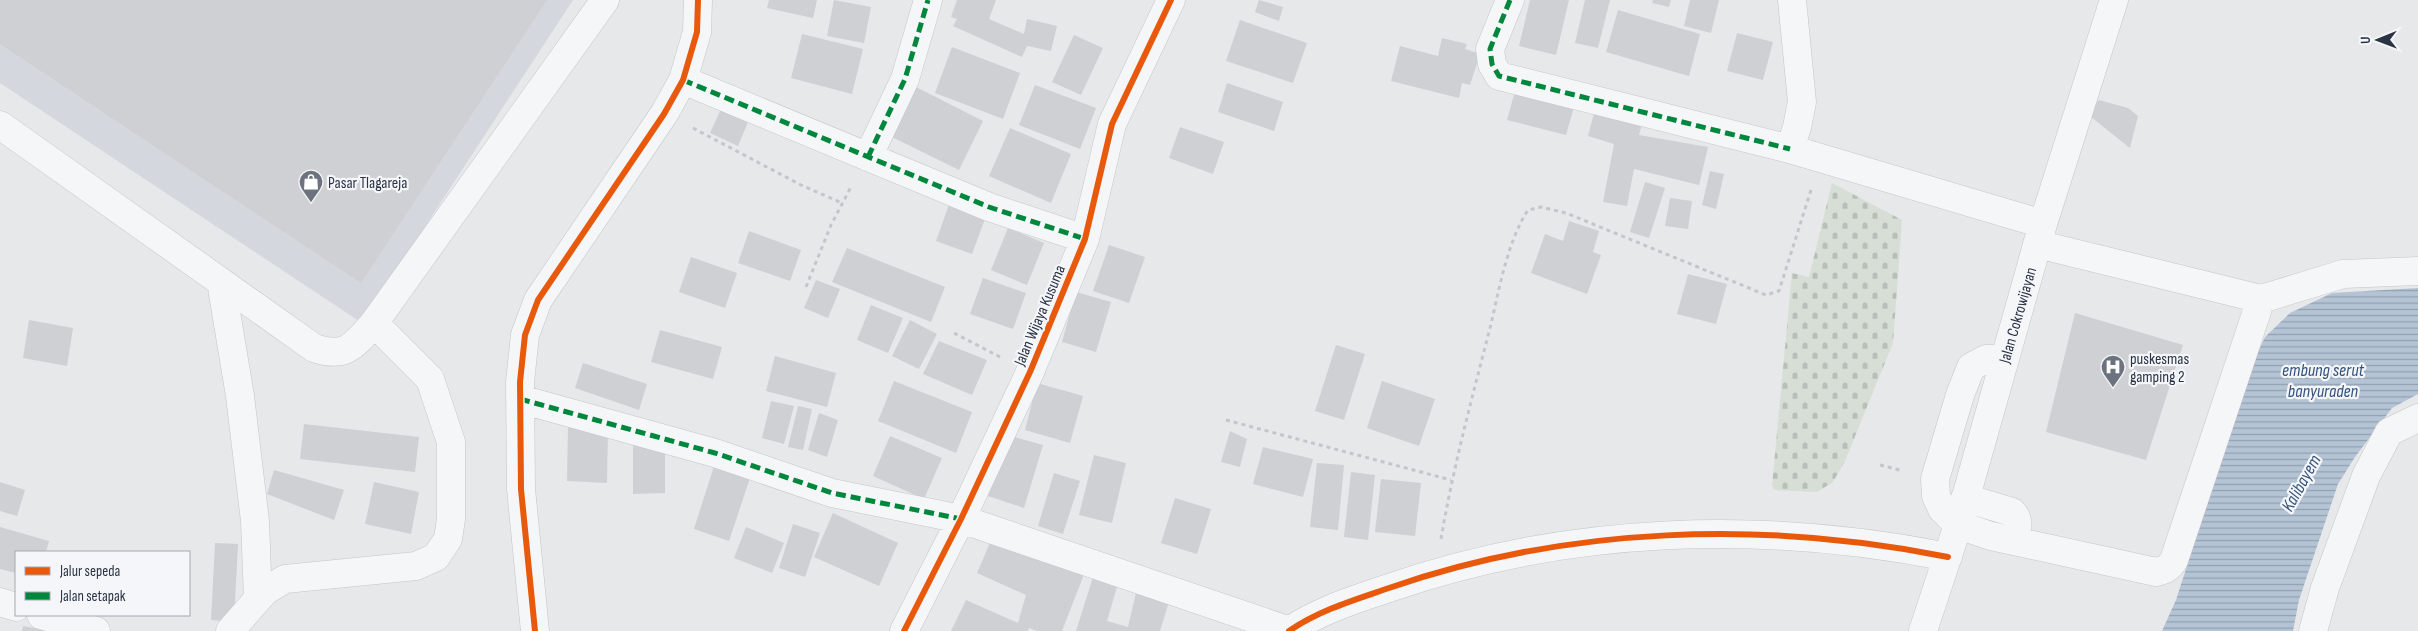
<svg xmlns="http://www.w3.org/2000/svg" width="2418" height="631" font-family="'Sofia Sans Condensed',sans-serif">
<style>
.built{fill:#d4d7dd}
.cemetery{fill:url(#cemetery-stones)}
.water{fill:url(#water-rules)}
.building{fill:#ced0d3}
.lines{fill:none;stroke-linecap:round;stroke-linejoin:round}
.minor-casing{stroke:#c4c6c8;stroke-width:29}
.path{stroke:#c5c6ca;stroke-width:3;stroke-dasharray:4 4;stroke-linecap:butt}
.minor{stroke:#f5f6f7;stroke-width:28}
.quiet{stroke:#00873e;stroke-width:5;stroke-dasharray:10 5;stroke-linecap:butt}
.cycleway-casing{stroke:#f4f6f9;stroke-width:9}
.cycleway{stroke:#e8590c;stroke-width:6}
.labels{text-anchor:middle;stroke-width:4.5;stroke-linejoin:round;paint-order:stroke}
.poi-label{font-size:16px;fill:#2b3445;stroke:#f4f6f9;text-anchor:start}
.street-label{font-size:16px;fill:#2b3445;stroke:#f4f6f9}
.water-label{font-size:18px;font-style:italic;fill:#34527a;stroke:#f4f6f9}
</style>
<defs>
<pattern id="cemetery-stones" width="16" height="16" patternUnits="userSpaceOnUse" patternTransform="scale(1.25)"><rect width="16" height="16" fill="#d6ded6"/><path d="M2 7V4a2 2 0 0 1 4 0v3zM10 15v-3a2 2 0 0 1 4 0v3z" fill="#b8bfb9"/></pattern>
<pattern id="water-rules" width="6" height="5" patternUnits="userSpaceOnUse" patternTransform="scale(1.25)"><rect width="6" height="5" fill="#b4c4d5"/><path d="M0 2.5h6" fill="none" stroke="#93a0af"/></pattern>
</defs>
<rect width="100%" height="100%" fill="#e6e8ea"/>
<path class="built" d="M0,0H573L362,323L0,83Z"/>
<path class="cemetery" d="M1832,183L1902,220L1893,343L1845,461L1833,482L1817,492L1775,490L1772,486L1792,273L1809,277Z"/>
<path class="water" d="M2418,288V394L2392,408L2355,457L2338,484L2299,600L2293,631H2162L2176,600L2252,365L2265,337L2290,313L2332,293Z"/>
<path class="building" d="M0,0H547L361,283L0,44Z
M769,0H817L813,18L767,8Z
M834,0L871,7L864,43L827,36Z
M957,0H996L989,19L1024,34L1027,19L1057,26L1051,51L1027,46L1022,57L953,26L957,19L951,17Z
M1259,0L1283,7L1279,21L1255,12Z
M1530,0H1569L1556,55L1519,46Z
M1585,0H1610L1598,48L1575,43Z
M1653,0H1671L1669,7L1652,3Z
M1690,0H1719L1711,33L1684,26Z
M1618,10L1700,34L1689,76L1606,52Z
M1240,20L1307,43L1293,83L1226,61Z
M1737,33L1773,42L1763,80L1727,71Z
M802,34L863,49L852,94L791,78Z
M1074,35L1103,48L1081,95L1052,82Z
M1442,38L1467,44L1465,49L1480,54L1470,85L1462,83L1459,98L1391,81L1400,46L1438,56Z
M952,47L1020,73L1003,119L935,93Z
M1227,83L1283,102L1274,131L1218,112Z
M1517,84L1576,100L1566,135L1507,120Z
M1035,85L1096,108L1080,149L1019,125Z
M916,87L983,121L959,170L892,137Z
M2099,100L2128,108L2138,116L2130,148L2086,113Z
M1597,102L1644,116L1639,135L1708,147L1699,185L1634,169L1627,206L1603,202L1614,144L1588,136Z
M721,109L748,122L738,146L710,133Z
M1180,127L1224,142L1213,174L1169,158Z
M1010,128L1071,154L1051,203L989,176Z
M1710,171L1724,174L1716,209L1702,205Z
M1645,182L1665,188L1649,238L1630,232Z
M1670,198L1692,201L1688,229L1665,226Z
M950,202L986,216L972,254L936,241Z
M1569,221L1599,231L1593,252L1601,255L1587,294L1531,273L1545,234L1563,241Z
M1008,228L1044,243L1027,285L991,270Z
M749,231L801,250L790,281L738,263Z
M1109,245L1145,257L1129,303L1093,291Z
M847,248L945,287L931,322L832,282Z
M691,257L737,273L725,308L679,292Z
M1688,274L1727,284L1716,324L1677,314Z
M983,278L1026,293L1013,329L970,314Z
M816,280L840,289L828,318L804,308Z
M1076,292L1111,302L1096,352L1062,342Z
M871,305L903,318L888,353L857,340Z
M2075,313L2183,345L2146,460L2046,432Z
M29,320L73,328L67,366L23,358Z
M910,320L937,334L919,369L892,356Z
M660,330L722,347L713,379L651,362Z
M939,341L987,360L972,395L923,374Z
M1336,345L1365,354L1344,420L1315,411Z
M775,356L836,373L827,407L766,391Z
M583,363L647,384L639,410L575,388Z
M894,381L972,412L956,453L878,421Z
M1382,381L1435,399L1419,446L1367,428Z
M1037,383L1083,396L1070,443L1025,430Z
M771,401L794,406L784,444L762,438Z
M798,406L812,409L803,450L788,447Z
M819,413L838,420L827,457L808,450Z
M304,424L419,437L415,472L300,459Z
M568,427L608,428L607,483L567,481Z
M1230,431L1247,439L1240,467L1221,462Z
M1007,435L1043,445L1024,508L988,496Z
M890,436L942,458L924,499L873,476Z
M633,445H665V493L633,494Z
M1263,447L1313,459L1303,497L1253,484Z
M1094,455L1126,463L1112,523L1079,515Z
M1317,463L1344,465L1338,530L1310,527Z
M714,466L750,478L729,541L694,529Z
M274,470L344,490L334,520L267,494Z
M1351,472L1375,475L1368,540L1344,537Z
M1054,473L1080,481L1063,534L1038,526Z
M1381,479L1421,483L1415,536L1375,532Z
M0,482L25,490L17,516L0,511Z
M374,482L419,492L411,534L365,524Z
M1175,498L1211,509L1197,554L1161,543Z
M833,513L898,543L879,586L814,557Z
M793,524L820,533L805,577L779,568Z
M0,527L49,541L46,552H16V573L0,569Z
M746,527L784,543L772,573L734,558Z
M992,538L1088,564L1062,631H1037L1029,628L1028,631H951L966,600L1018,623L1026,595L977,573Z
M215,543L238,544L234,622L211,620Z
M1094,574L1119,580L1107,621L1128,627L1138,584L1171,595L1160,631H1076Z
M23,626L44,630V631H22Z"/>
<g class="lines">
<defs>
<path id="minor" d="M1510,0L1490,49L1492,64L1499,76L1790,149L2043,224
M683,80L989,207L1085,239
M0,125L314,348C345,359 354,346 374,323L605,0
M1790,149L1797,127L1802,102L1792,0
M868,157L905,79L928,0
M2037,244L2261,299L2343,274L2418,271
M221,282L240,396L255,521L258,599
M2005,359H1986L1971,367L1960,395L1935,479L1936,496L1942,509L1958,525L1991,536L2156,572C2165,570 2169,568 2174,560L2261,299
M520,399L715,453L832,493L961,519L1290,631
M1965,498L2012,512C2020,520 2018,531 2014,541
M0,602L16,607
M41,615L96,631
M230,631L265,591L285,579L416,566L436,557L448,539L451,519V442L430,379L374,323
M535,631L521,489L520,382L525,335L538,300L664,114L683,80L697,32L698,0
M904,631L961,519L1030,372L1085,239L1112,124L1171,0
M1289,631C1320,610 1354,600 1389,588C1567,526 1764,520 1948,557
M1923,631L1958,525L2043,224L2114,0
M2313,631L2325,588L2366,476L2389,432L2418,418"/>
</defs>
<use href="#minor" class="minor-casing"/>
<path class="path" d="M693,128L801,185L842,203
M806,287L831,225L852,185
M954,333L1000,357
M1226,420L1451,480
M1880,465L1903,471
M1441,539C1453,468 1472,398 1490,328C1499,291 1507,242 1528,210L1541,207L1566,213L1766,295L1779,291L1811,190"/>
<use href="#minor" class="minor"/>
<path class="quiet" d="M1510,0L1490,49L1492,64L1499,76L1790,149
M683,80L989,207L1085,239
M868,157L905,79L928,0
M520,399L715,453L832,493L961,519"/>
<defs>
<path id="cycleway" d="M535,631L521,489L520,382L525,335L538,300L664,114L683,80L697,32L698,0
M904,631L961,519L1030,372L1085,239L1112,124L1171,0
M1289,631C1320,610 1354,600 1389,588C1567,526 1764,520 1948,557"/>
</defs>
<use href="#cycleway" class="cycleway-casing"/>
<use href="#cycleway" class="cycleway"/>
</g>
<defs>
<symbol id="shop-pin" viewBox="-11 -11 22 30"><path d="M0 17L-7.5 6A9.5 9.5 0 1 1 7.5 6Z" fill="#6c737f" stroke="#f4f6f9"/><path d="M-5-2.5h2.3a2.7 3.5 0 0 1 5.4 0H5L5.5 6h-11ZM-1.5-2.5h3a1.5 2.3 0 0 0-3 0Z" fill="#fff"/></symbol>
<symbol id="hospital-pin" viewBox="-11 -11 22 30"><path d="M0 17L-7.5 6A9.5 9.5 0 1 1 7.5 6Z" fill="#6c737f" stroke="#f4f6f9"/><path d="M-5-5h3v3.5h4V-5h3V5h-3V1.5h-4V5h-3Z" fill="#fff"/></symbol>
</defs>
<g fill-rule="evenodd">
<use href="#shop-pin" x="297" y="168" width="28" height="38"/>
<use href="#hospital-pin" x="2099" y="353" width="28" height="38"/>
</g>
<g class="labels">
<g class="poi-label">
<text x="328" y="188">Pasar Tlagareja</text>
<text x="2130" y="364">puskesmas<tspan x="2130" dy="18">gamping 2</tspan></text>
</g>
<g class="street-label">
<text transform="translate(1039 315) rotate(-67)" y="6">Jalan Wijaya Kusuma</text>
<text transform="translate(2017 315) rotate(-74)" y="6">Jalan Cokrowijayan</text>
</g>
<g class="water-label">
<text x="2323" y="376">embung serut<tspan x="2323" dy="21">banyuraden</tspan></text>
<text transform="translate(2301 483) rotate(-61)" y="6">Kalibayem</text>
</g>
</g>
<rect x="15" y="551" width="175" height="65" fill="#f4f6f9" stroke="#a4a8b1"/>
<rect x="25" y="567" width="25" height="8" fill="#e8590c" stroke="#a4a8b1"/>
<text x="60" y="576" font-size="15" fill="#2b3445">Jalur sepeda</text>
<rect x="25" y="592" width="25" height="8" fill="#00873e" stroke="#a4a8b1"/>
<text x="60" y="601" font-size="15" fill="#2b3445">Jalan setapak</text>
<g transform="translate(2378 40) rotate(269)" stroke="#f4f6f9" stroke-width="4" paint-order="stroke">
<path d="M0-4L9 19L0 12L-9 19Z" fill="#2b3445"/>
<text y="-8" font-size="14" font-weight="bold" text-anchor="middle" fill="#2b3445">U</text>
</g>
</svg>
